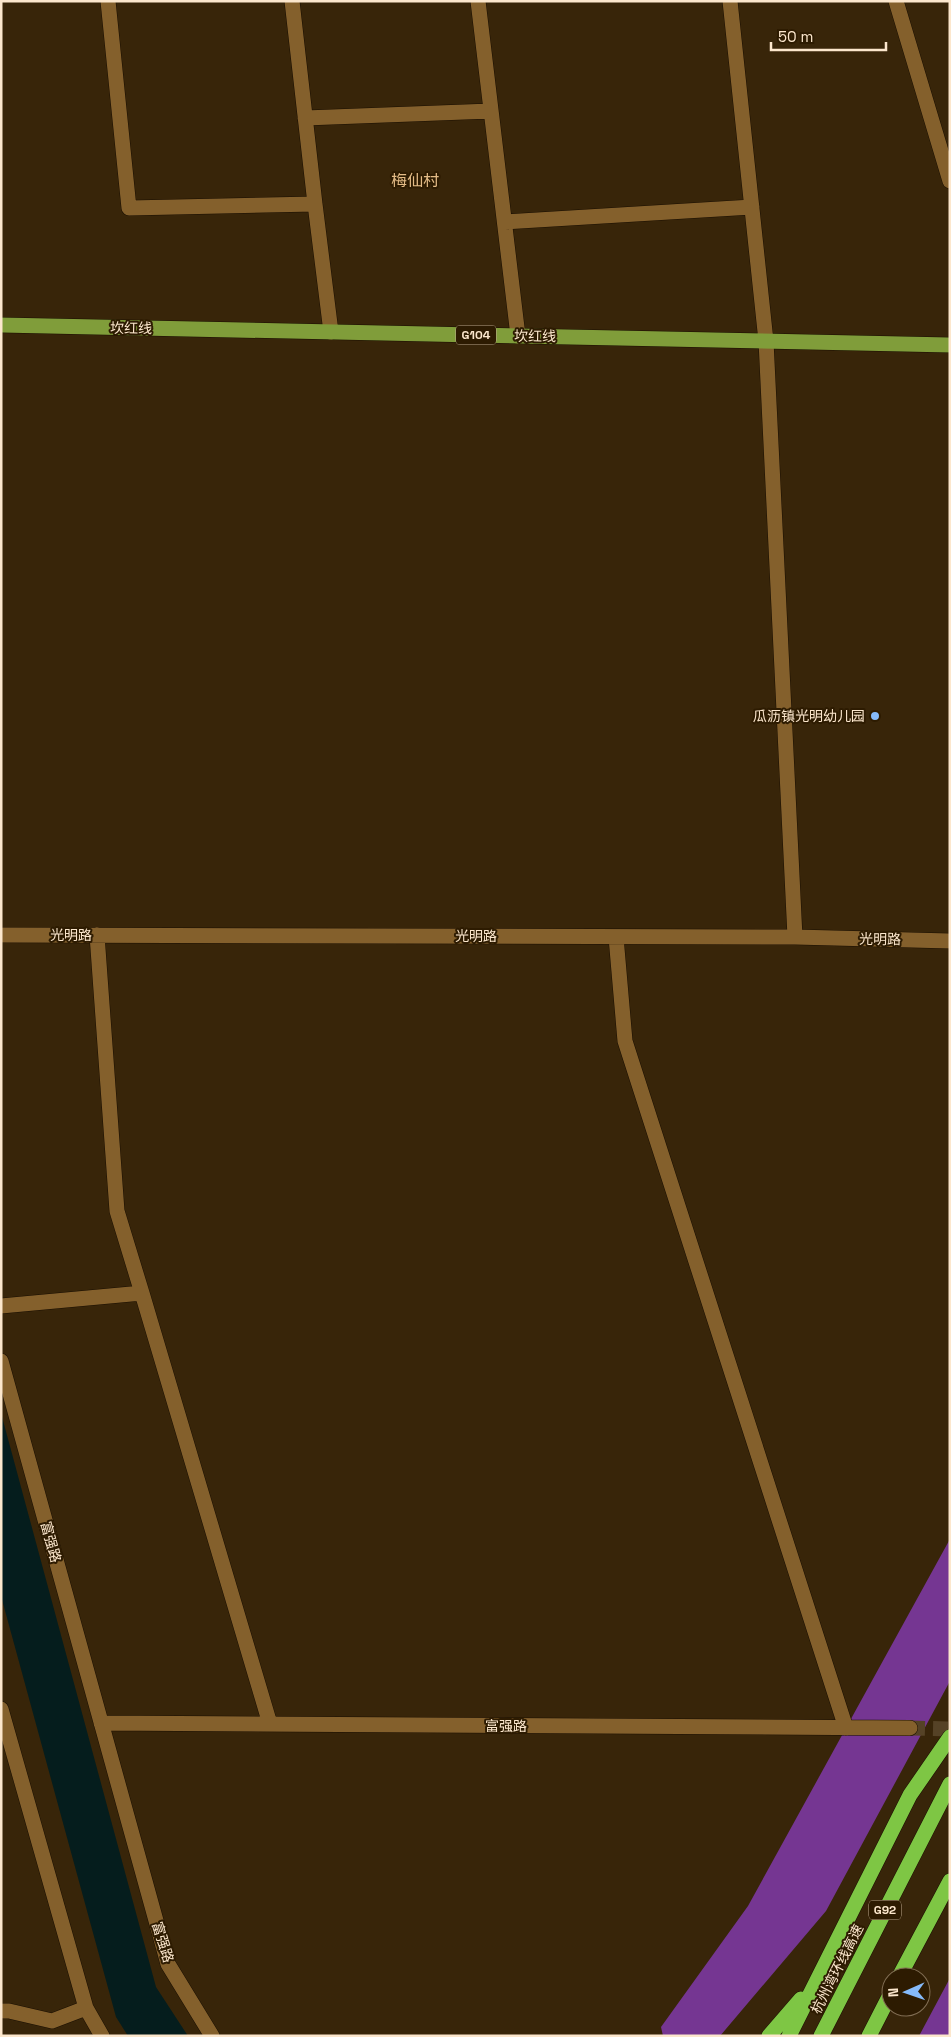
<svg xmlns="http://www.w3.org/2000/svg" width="951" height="2037" font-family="'Space Grotesk','Noto Sans SC',sans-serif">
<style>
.forest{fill:#753692}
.water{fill:#051d1d}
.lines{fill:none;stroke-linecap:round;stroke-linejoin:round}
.minor-tunnel{stroke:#554226;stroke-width:15;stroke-dasharray:15 8;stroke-linecap:butt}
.minor-casing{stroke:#1a0f02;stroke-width:16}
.major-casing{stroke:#1a0f02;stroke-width:16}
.highway-casing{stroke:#1a0f02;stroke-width:16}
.minor{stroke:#84602c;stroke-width:15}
.major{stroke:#809d3a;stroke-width:15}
.highway{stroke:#7ec644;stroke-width:15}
.poi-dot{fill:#86bbfb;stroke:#2d1b01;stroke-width:2}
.labels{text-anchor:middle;stroke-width:4;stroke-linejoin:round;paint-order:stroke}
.shield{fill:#2d1b01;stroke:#beaa90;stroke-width:1}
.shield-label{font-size:12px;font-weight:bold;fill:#fce7cd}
.street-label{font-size:14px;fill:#fce7cd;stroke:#2d1b01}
.poi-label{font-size:14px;fill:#fce7cd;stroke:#2d1b01;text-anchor:end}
.quarter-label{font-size:16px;fill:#e3bb86;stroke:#2d1b01}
</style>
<rect width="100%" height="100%" fill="#382509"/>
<path class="forest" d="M950,1539V1681L826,1911L720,2036H663L661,2027L748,1906Z
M950,1978V2036H919Z"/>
<path class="water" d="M1,1413L156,1987L188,2036H128L116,2017L1,1596Z"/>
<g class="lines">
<path class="minor-tunnel" d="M910,1728L950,1729"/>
<defs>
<path id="minor" d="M108,1L129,208L315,204L331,332
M292,1L315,204
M478,1L518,336
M730,1L766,341L795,937
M896,1L950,181
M305,118L491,111
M505,222L752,207
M1,935L795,937L950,941
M97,935L117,1211L142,1293
M616,937L625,1041L846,1728
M1,1306L142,1293L270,1724
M1,1361L168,1964L212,2036
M1,1709L86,2008L102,2036
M101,1723L910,1728
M1,2011H9L52,2021L86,2008"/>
<path id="major" d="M1,325L950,345"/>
<path id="highway" d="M899,1977L950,1881
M769,2036L801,1999
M789,2036L910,1795L950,1737
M821,2036L950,1784
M869,2036L891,1993"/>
</defs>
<use href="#minor" class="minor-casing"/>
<use href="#major" class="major-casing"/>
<use href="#highway" class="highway-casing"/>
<use href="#minor" class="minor"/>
<use href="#major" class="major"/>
<use href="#highway" class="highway"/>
</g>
<circle class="poi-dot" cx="875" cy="716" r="5"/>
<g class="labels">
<g class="shield">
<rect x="456" y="325.5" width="40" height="19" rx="4"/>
<rect x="869" y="1900.5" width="32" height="19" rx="4"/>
</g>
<g class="shield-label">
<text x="476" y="339">G104</text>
<text x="885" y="1914">G92</text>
</g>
<g class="street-label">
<text transform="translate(131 328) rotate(1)" y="5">坎红线</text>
<text transform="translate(535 336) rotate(1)" y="5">坎红线</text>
<text x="71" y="940">光明路</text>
<text x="476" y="941">光明路</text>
<text transform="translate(880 939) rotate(1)" y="5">光明路</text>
<text transform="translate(51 1542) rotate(75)" y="5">富强路</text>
<text x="506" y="1731">富强路</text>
<text transform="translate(163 1942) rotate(73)" y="5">富强路</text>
<text transform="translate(837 1969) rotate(-63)" y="5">杭州湾环线高速</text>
</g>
<g class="poi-label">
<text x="865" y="721">瓜沥镇光明幼儿园</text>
</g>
<g class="quarter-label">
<text x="415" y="186">梅仙村</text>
</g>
</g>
<rect width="951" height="2037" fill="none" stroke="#fce7cd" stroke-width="5"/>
<g transform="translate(906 1992) rotate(268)"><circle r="24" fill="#2d1b01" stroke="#806d53"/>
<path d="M0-4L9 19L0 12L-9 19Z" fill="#86bbfb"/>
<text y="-8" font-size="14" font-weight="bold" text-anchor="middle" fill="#fce7cd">N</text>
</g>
<path d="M771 42v8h115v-8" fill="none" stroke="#fce7cd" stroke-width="2.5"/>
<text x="778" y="42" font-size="15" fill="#fce7cd" stroke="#2d1b01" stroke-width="4" paint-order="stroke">50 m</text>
</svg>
